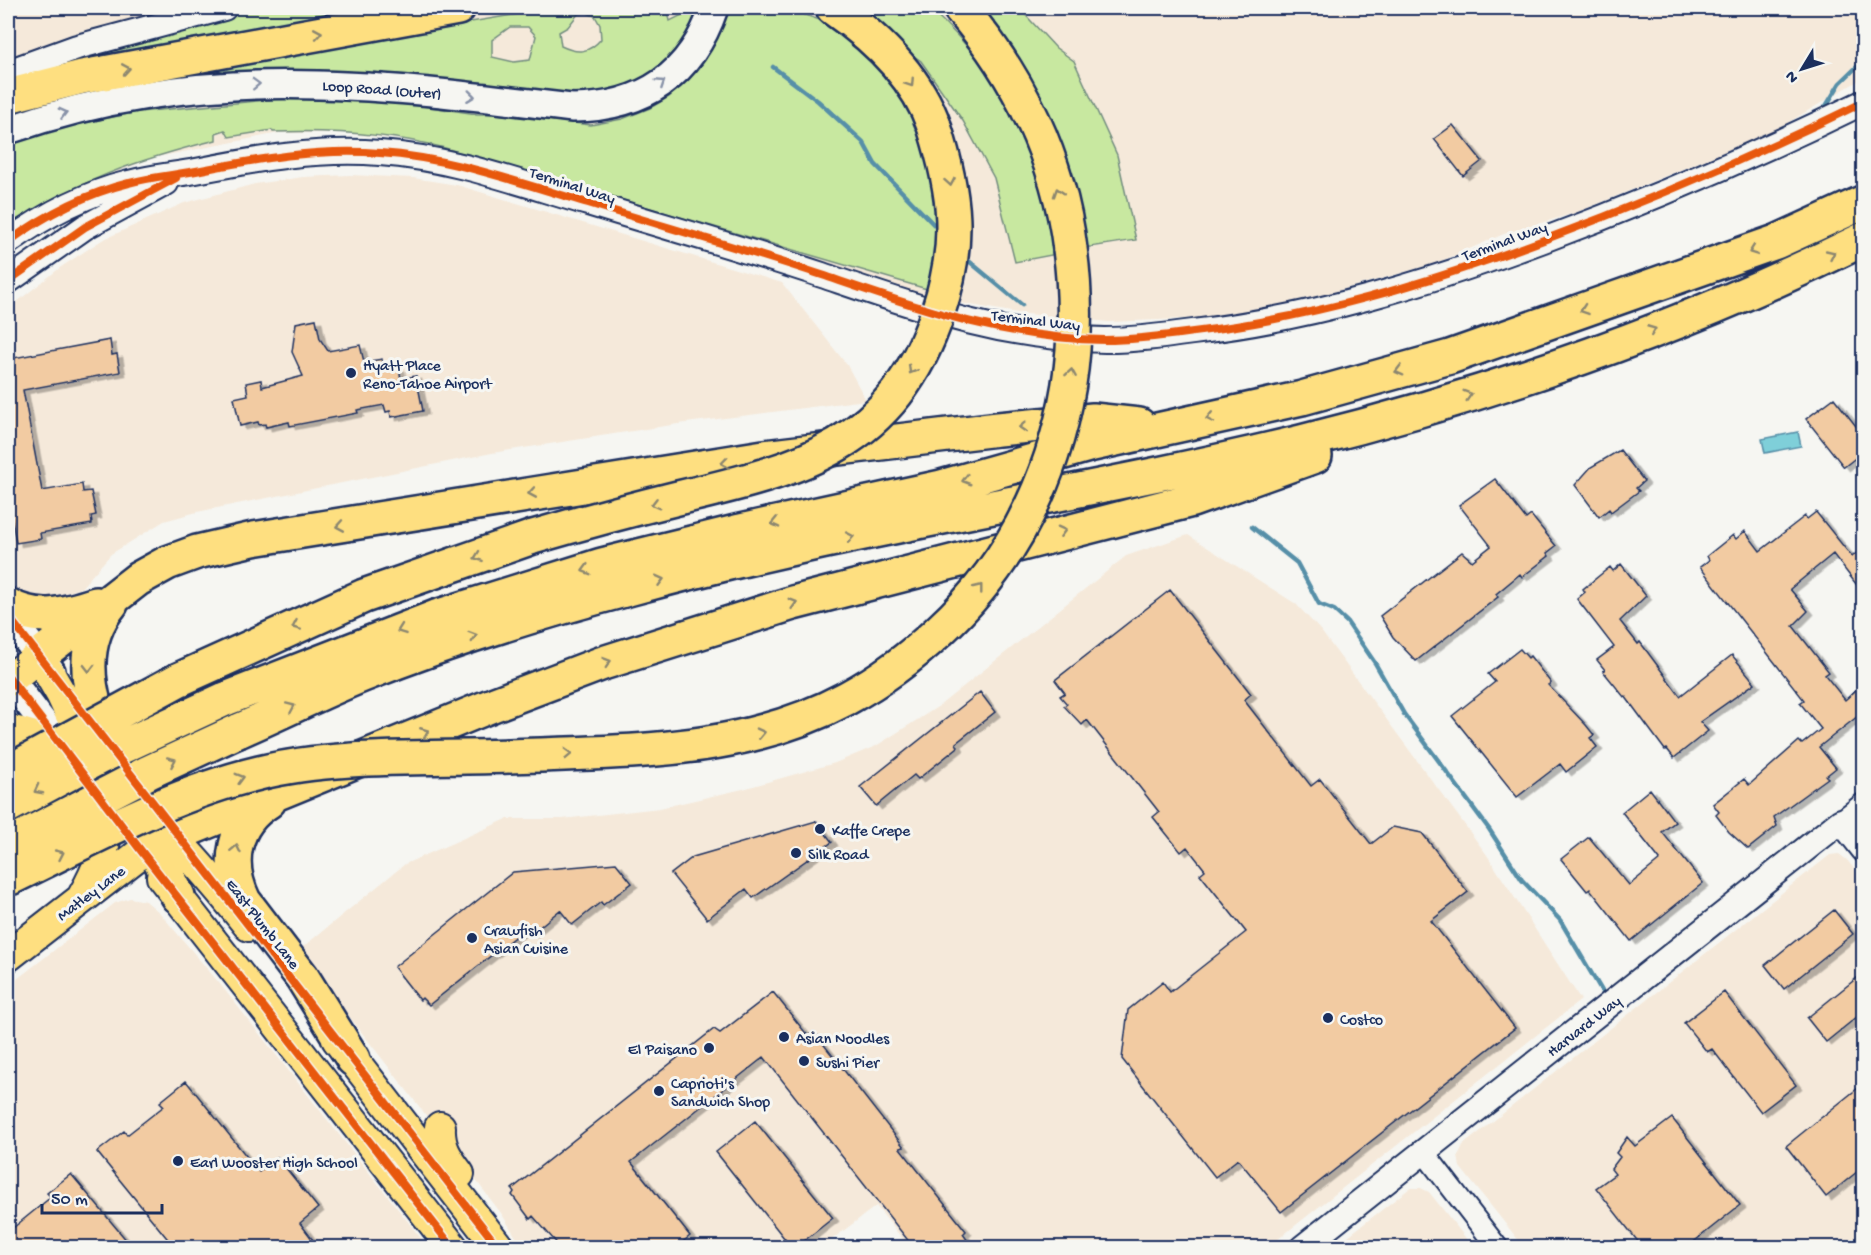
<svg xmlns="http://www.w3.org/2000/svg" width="1871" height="1255" font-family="'Gochi Hand',sans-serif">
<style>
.built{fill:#f5e9da}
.green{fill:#c8e8a0;stroke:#728c7f;stroke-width:1.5;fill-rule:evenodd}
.water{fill:#7fcfd9;stroke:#578fa8;stroke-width:1.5}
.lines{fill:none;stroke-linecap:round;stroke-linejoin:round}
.stream{stroke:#578fa8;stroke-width:4.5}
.building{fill:#f2cba2;stroke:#1b2f5e;stroke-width:1.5;filter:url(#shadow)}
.minor-casing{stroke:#1b2f5e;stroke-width:24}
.tertiary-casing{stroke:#1b2f5e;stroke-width:28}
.secondary-casing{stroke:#1b2f5e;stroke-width:32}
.primary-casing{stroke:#1b2f5e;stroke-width:34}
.motorway-casing{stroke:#1b2f5e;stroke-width:38}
.minor{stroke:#f6f6f2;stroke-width:20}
.tertiary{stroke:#f6f6f2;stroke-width:24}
.secondary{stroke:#f6f6f2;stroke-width:27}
.primary{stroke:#fedf80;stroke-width:30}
.motorway{stroke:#fedf80;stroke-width:33}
.motorway-bridge-casing{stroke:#1b2f5e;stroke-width:38;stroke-linecap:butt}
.motorway-bridge{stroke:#fedf80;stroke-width:33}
.cycleway-casing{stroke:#f6f6f2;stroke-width:11}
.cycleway{stroke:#e8590c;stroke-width:8}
.oneway{stroke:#8c876f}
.oneway2{stroke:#8892a8}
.poi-dot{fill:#1b2f5e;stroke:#f6f6f2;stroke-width:2}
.labels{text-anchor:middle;stroke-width:6;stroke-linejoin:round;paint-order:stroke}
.street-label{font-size:16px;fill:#1b2f5e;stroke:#f6f6f2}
.poi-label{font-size:16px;fill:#1b2f5e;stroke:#f6f6f2;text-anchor:start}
</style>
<defs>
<filter id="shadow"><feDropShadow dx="5.5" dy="3.5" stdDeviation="0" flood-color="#0004"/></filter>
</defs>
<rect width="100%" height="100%" fill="#f6f6f2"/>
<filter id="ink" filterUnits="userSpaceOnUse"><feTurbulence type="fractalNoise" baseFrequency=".0167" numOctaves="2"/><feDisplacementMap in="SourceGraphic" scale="12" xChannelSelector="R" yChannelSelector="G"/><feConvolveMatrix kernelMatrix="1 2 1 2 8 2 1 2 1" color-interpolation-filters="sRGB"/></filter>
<g filter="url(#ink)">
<path class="built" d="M8,8H1863V78L1772,132L1578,212L1504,234L1437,263L1281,307L1206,318L1109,322L1017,313L920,296L578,183L412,141L343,133H279L152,158L65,193L8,228Z
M350,175L413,178L457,185L782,283L847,365L866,400L678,424L492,453L197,512L164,521L111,554L81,588L39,603L15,597L8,589V309L61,267L102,240L184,203L255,184L303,177Z
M1188,535L1296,604L1321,631L1487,855L1581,1000L1268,1247H909L876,1206L822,1247L523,1248L501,1213L405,1088L298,951L405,864L507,819H562L660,808L743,789L835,763L876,746L939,706L1126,556Z
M1839,854L1847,860L1863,880V1247H1524L1460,1167L1458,1156L1463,1145L1830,855Z
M130,898L146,901L160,913L220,984L428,1247L8,1248V986L115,903Z
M1410,1188H1421L1429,1192L1473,1247H1334Z"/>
<path class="green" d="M255,8H432L8,83L90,52Z
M555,8H667L670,21L686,13L689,8H703L682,52L640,84L587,97L402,78L8,121V108L292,52ZM587,13L595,16L600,25L601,39C589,53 578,54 561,46L559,32L568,27L578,14ZM510,27H528L536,36L530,60L514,62L492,57V40Z
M728,8H784L826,22L881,70L914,116L936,169L937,292L445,148C388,133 331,130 273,132L272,130L229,137L225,130L216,133V140C139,159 74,182 8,226V145L49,130L138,112L289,98L395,102L477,114H497L591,125L622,119L650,108L669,97L694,71L714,45Z
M846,8H929C964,39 1008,91 1025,135C1041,173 1050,214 1062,253L1015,262L994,178L963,121L921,61Z
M972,8H1019L1056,48L1074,61L1117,155L1136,240L1084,248C1074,201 1067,150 1045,107C1025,71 997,40 972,8Z"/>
<path class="water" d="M1798,432L1801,446L1765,453L1762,439Z"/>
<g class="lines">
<path class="stream" d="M773,67L818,101L863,142L875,164L940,231
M1823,111L1840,83L1864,60
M964,257L1022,305
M1252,527L1297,563L1319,604L1334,610L1347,622L1375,663L1404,714L1489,829L1522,880L1560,920L1606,998"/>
</g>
<path class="building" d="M1453,125L1482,161L1463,176L1434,139Z
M316,319L320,339L328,351L360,345L364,362L382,359L384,371L399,368L401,379L416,376L423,411L391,417L390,411L386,412L384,405L357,410L358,413L290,426L289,422L266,427L265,424L259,425L258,422L240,426L234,398L248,395L246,383L261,380L262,387L303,376L292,352L296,323Z
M110,340L112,355L117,354L120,372L23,390L42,491L82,484L83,492L91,491L96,515L91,516L92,524L40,533L41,539L16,543L8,496V359Z
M1834,398L1863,435V452L1844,467L1806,419Z
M1620,450L1644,481L1636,488L1639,491L1611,512L1609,509L1599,517L1575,485L1591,467Z
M1495,479L1526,519L1531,515L1556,546L1547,553L1549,556L1522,577L1520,574L1496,594L1498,597L1416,661L1393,637L1380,616L1462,552L1472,561L1491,546L1459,505Z
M1816,512L1852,557L1863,547V593L1833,554L1790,589L1808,611L1793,626L1829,672L1825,675L1845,700L1863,684V712L1819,747L1836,768L1826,776L1828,778L1774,817L1777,826L1748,849L1729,832L1716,815L1719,812L1713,804L1744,779L1749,785L1799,741L1802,744L1821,729L1800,703L1804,700L1700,567L1709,560L1707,556L1733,535L1736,539L1745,531L1760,551L1805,516L1807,519Z
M1621,564L1646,596L1620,621L1638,644L1640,642L1680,696L1732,655L1755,683L1700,722L1708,731L1674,758L1667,749L1665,750L1625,696L1624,697L1603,671L1605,670L1597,660L1614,647L1577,599L1585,592L1583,589L1600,575L1610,567L1613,571Z
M1170,590L1251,694L1244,700L1311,786L1320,779L1371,844L1393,827L1422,833L1468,892L1431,921L1515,1028L1281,1212L1238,1159L1215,1177L1122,1059L1128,1010L1163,982L1170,992L1246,932L1200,874L1205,870L1187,847L1181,852L1153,817L1159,812L1087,720L1082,725L1064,706L1067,704L1060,696L1065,693L1055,680Z
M1520,649L1528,658L1530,656L1551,683L1548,685L1586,725L1594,735L1590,738L1597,747L1566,772L1560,764L1517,797L1452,716L1495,682L1488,674Z
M980,692L995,712L956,743L958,747L918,779L914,775L876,806L860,787Z
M1650,789L1675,822L1662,832L1703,883L1631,941L1590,889L1587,891L1561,859L1589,837L1629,885L1633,882L1660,860L1622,812Z
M816,821L832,842L753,898L746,889L707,919L671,874L693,857Z
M616,863L632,883L603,905L601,902L572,925L560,910L532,933L527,927L429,1005L422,998L420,1000L394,967L513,872Z
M1834,910L1853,934L1784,989L1765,965Z
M1863,973V1012L1826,1042L1807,1018Z
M773,992L808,1036L814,1032L904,1147L900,1148L966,1231L963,1234L973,1248H914L764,1057L631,1162L690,1236L675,1248H561L533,1216L530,1219L512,1195L514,1192L512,1189L714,1029L720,1033Z
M1724,992L1796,1085L1761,1112L1712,1049L1707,1052L1684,1023Z
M186,1081L259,1172L277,1157L318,1208L300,1223L319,1248H175L97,1152L124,1131L127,1135L164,1106L160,1102Z
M1863,1084V1167L1826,1197L1786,1146Z
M1672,1118L1740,1205L1686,1248H1643L1596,1188L1615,1174L1611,1169L1620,1157L1616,1153L1627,1137L1635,1146Z
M755,1121L833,1218L795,1248H792L716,1152Z
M71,1174L133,1248H8V1232L51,1197L47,1193Z"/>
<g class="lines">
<defs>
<path id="minor" d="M1841,821L1864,803
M1423,1151L1498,1248"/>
<path id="tertiary" d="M8,72L77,47L224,8
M8,242C45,215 84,194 129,183C151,177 174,175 196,171C257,159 318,148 380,153C453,158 519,183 588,203C666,227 744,249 822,275C916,307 1003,339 1105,340C1135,340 1164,336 1193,332C1313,318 1428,283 1541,241C1651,200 1758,154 1864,102
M8,281L85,227L166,183
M1302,1248L1841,821L1864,850"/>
<path id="secondary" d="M8,130C203,62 373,84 573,108C644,107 691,75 714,8
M8,616L51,671
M8,676L67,754"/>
<path id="primary" d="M8,681L39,656L61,694L90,756
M8,730C102,747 192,854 249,926
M162,877L453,1248
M83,896C97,872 110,840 106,811
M8,956L142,852L175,835
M337,1039L499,1248
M440,1127C439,1147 447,1158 459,1174"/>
<path id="motorway" d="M833,8C875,37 917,77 934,126
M960,8C1019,76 1059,159 1070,249
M8,96L82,77L458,8
M111,604C65,659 101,727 125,782C141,821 158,858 178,896
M8,605C37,622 66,614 96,604
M39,656L138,579L167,563L197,552L253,539L764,457L998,429L1093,420L1139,425
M178,680L364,596L533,537
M223,700L436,617L602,565L740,531L941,487L1089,445L1302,398L1450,357L1776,242L1864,202
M238,731C280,713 321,692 363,675C450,640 541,612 632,588C852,527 1079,496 1301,442C1494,394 1685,327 1864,239
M509,756C677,750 808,754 939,631
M269,801C232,824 226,864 244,901L302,977L353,1059
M177,834L495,704L603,663L793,603L1192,500L1315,456"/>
</defs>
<use href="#minor" class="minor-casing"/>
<use href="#tertiary" class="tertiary-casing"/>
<use href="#secondary" class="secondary-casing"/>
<use href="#primary" class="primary-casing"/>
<use href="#motorway" class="motorway-casing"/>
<use href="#minor" class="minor"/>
<use href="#tertiary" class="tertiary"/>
<use href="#secondary" class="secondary"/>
<use href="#primary" class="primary"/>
<use href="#motorway" class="motorway"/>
<defs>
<path id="motorway-bridge" d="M533,537C581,523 629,510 678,498C801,469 894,446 938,312C961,243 956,195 934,126
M939,631C1045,534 1089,389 1070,249
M8,772L178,680
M8,806L100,757L223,700
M8,845L149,772L238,731
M8,879C89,840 171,794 259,773C333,754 432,759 509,756"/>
</defs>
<use href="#motorway-bridge" class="motorway-bridge-casing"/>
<use href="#motorway-bridge" class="motorway-bridge"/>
<defs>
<path id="cycleway" d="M8,242C45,215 84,194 129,183C151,177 174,175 196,171C257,159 318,148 380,153C453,158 519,183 588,203C666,227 744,249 822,275C916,307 1003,339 1105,340C1135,340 1164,336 1193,332C1313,318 1428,283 1541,241C1651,200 1758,154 1864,102
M8,281L85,227L176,178
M8,616L499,1248
M8,676L142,852L453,1248"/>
</defs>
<use href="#cycleway" class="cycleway-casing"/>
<use href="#cycleway" class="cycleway"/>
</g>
<defs><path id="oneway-chevron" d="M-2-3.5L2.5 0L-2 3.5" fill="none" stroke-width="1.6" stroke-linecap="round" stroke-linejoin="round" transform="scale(1.5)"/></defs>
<g class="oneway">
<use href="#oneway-chevron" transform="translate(318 33) rotate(-10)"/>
<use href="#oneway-chevron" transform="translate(126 69) rotate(-10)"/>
<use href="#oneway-chevron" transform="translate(910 83) rotate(57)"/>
<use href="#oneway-chevron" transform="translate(950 182) rotate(80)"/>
<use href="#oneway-chevron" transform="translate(1058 192) rotate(-108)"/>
<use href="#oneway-chevron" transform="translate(1753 251) rotate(160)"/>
<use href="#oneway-chevron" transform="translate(1831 254) rotate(-25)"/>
<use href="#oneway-chevron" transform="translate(1584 310) rotate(161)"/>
<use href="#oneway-chevron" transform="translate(1652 330) rotate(-22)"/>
<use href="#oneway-chevron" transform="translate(912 370) rotate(121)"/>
<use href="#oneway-chevron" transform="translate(1399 371) rotate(165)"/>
<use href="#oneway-chevron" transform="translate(1071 373) rotate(-81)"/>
<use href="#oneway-chevron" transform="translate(1468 395) rotate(-17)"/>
<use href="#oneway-chevron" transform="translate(1210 418) rotate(168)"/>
<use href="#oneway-chevron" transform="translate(1023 427) rotate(177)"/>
<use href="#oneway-chevron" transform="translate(725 463) rotate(172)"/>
<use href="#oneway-chevron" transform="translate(966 480) rotate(164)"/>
<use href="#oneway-chevron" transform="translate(532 493) rotate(170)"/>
<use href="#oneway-chevron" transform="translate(655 504) rotate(166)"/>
<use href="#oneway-chevron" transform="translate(775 523) rotate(167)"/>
<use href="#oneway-chevron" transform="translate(340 526) rotate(170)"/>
<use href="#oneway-chevron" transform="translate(1062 531) rotate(-14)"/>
<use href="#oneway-chevron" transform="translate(850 537) rotate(-11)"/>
<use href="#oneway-chevron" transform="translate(478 557) rotate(160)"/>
<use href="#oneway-chevron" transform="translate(586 570) rotate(164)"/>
<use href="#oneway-chevron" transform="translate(660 580) rotate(-15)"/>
<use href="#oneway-chevron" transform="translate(979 588) rotate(-52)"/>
<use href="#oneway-chevron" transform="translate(793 603) rotate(-16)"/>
<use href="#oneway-chevron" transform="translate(296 626) rotate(156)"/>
<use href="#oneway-chevron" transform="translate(401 630) rotate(160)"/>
<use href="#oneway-chevron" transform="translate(473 636) rotate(-18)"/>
<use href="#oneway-chevron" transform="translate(607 662) rotate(-18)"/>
<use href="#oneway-chevron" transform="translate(89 668) rotate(90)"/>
<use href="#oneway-chevron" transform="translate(291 707) rotate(-24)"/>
<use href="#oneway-chevron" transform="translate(425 732) rotate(-22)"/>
<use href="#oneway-chevron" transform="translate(761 733) rotate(-13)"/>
<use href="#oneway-chevron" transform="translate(568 754) rotate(-2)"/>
<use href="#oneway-chevron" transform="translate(172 761) rotate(-24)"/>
<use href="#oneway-chevron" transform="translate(240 778) rotate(-16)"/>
<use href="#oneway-chevron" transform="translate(38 790) rotate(152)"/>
<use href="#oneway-chevron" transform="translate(236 849) rotate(-78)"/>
<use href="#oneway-chevron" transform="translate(60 854) rotate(-25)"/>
</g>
<g class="oneway2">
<use href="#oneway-chevron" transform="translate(661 83) rotate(-33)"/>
<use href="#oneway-chevron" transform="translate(256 84) rotate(-2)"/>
<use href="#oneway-chevron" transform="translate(471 96) rotate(7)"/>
<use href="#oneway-chevron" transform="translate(63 113) rotate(-15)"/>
</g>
</g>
<g class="poi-dot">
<circle cx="351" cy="373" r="6"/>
<circle cx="820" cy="829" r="6"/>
<circle cx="796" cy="853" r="6"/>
<circle cx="472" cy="938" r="6"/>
<circle cx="1328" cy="1018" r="6"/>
<circle cx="784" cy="1037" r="6"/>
<circle cx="709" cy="1048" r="6"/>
<circle cx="804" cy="1061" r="6"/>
<circle cx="659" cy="1091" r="6"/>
<circle cx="178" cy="1161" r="6"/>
</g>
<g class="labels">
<g class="street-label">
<text transform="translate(382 88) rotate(4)" y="6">Loop Road (Outer)</text>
<text transform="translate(573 184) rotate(18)" y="6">Terminal Way</text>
<text transform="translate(1504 240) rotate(-20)" y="6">Terminal Way</text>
<text transform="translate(1036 319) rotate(7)" y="6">Terminal Way</text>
<text transform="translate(90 892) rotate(-37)" y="6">Matley Lane</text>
<text transform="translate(264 923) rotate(52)" y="6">East Plumb Lane</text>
<text transform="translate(1583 1025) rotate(-38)" y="6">Harvard Way</text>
</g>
<g class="poi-label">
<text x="363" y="370">Hyatt Place<tspan x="363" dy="18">Reno-Tahoe Airport</tspan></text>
<text x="832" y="835">Kaffe Crepe</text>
<text x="808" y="859">Silk Road</text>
<text x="484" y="935">Crawfish<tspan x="484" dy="18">Asian Cuisine</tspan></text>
<text x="1340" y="1024">Costco</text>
<text x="796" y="1043">Asian Noodles</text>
<text x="697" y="1054" text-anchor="end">El Paisano</text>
<text x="816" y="1067">Sushi Pier</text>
<text x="671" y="1088">Caprioti's<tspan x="671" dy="18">Sandwich Shop</tspan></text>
<text x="190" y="1167">Earl Wooster High School</text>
</g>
</g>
<rect width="1871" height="1255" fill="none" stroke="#f6f6f2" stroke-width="30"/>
<rect x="15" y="15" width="1841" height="1225" fill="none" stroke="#1b2f5e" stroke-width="2" filter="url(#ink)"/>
<g transform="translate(1802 69) rotate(232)" stroke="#f6f6f2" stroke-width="4.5" paint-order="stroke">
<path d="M0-4.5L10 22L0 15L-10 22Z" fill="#1b2f5e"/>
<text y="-9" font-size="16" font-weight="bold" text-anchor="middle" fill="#1b2f5e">N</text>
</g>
<path d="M42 1204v9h120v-9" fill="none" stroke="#1b2f5e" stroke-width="3"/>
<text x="51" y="1204" font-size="18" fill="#1b2f5e" stroke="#f6f6f2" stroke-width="4.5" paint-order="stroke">50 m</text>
</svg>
